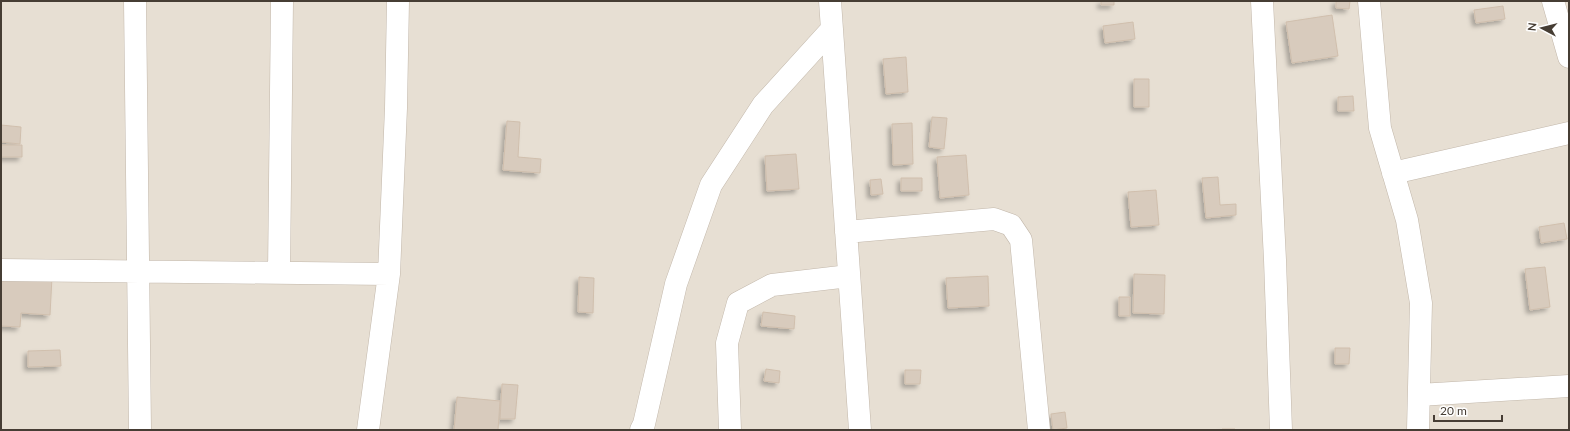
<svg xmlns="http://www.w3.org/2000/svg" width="1570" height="431" font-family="Lato,sans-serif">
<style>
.residential{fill:#e7dfd3}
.building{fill:#d8cbbd;stroke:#d0bfad;filter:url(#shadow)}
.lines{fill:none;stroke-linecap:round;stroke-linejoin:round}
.minor-casing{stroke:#c2b7aa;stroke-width:23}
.minor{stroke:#fff;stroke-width:22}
</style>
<defs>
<filter id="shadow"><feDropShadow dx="-3.5" dy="3.5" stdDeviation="2" flood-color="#0004"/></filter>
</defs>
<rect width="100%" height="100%" fill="#f3eee5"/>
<path class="residential" d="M1,1H1569V430H1Z"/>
<path class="building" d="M1101,1H1114V5H1101Z
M1336,1H1350L1349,9L1336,8Z
M1503,6L1505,19L1476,23L1474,10Z
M1332,15L1338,56L1292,63L1286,22Z
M1133,22L1135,39L1105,43L1103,26Z
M906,57L908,92L886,94L883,59Z
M1134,79H1149V107H1134Z
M1353,96L1354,111H1338V97Z
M932,117L947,118L944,149L929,147Z
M507,121L520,122L518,157L541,159L540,173L503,170Z
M912,123L913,164L893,165L892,124Z
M1,125L21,127L20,144L1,142Z
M1,145H22V157H1Z
M796,154L799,189L767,191L765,156Z
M966,155L969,195L940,198L937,157Z
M1218,177L1220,205L1236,204V215L1206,218L1202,178Z
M901,178H922V191H901Z
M881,179L883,194L871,195L870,180Z
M1156,190L1159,225L1131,227L1128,192Z
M1564,223L1567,239L1541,243L1539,227Z
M1545,267L1550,307L1530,310L1525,269Z
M1,274L52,277L50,315L21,313L20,327L1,326Z
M1134,274L1165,275L1164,314L1133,313Z
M988,276L989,306L948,308L946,278Z
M579,277L594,278L593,313L578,312Z
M1119,297H1130V316H1119Z
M763,312L795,316L794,329L761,326Z
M1335,348H1350L1349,364H1335Z
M60,350L61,366L28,367V351Z
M766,369L780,371L779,383L764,381Z
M905,370H921L920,384H905Z
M502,384L518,385L515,419H500Z
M457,397L500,401L498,430H454Z
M1065,412L1067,428L1053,430L1051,414Z
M1222,429H1235V430H1222Z"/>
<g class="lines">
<defs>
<path id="minor" d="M135,1L140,430
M830,1L860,430
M1262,1L1275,260L1281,430
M1369,1L1380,128L1407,220L1421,303L1418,430
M1553,1L1569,57
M1393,173L1569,133
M846,232L994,219L1011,225L1021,240L1039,430
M1,270L389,274
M279,273L282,1
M1419,395L1569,386
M368,430L389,274L396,108L398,1
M641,430L644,424L676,284L711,185L763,105L832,29
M730,430L727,343L738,303L772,285L849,276"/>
</defs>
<use href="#minor" class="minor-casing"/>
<use href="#minor" class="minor"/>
</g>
<rect width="1570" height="431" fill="none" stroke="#463d34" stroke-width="4"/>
<g transform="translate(1542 28) rotate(277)" stroke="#ffffff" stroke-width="3" paint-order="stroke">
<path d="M0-3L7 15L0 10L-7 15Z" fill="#463d34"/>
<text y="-6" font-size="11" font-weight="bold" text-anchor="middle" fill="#463d34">N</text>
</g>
<path d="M1434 415v6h68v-6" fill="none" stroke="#463d34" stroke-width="2"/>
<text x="1440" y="415" font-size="12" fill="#463d34" stroke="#ffffff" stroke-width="3" paint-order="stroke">20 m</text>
</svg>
